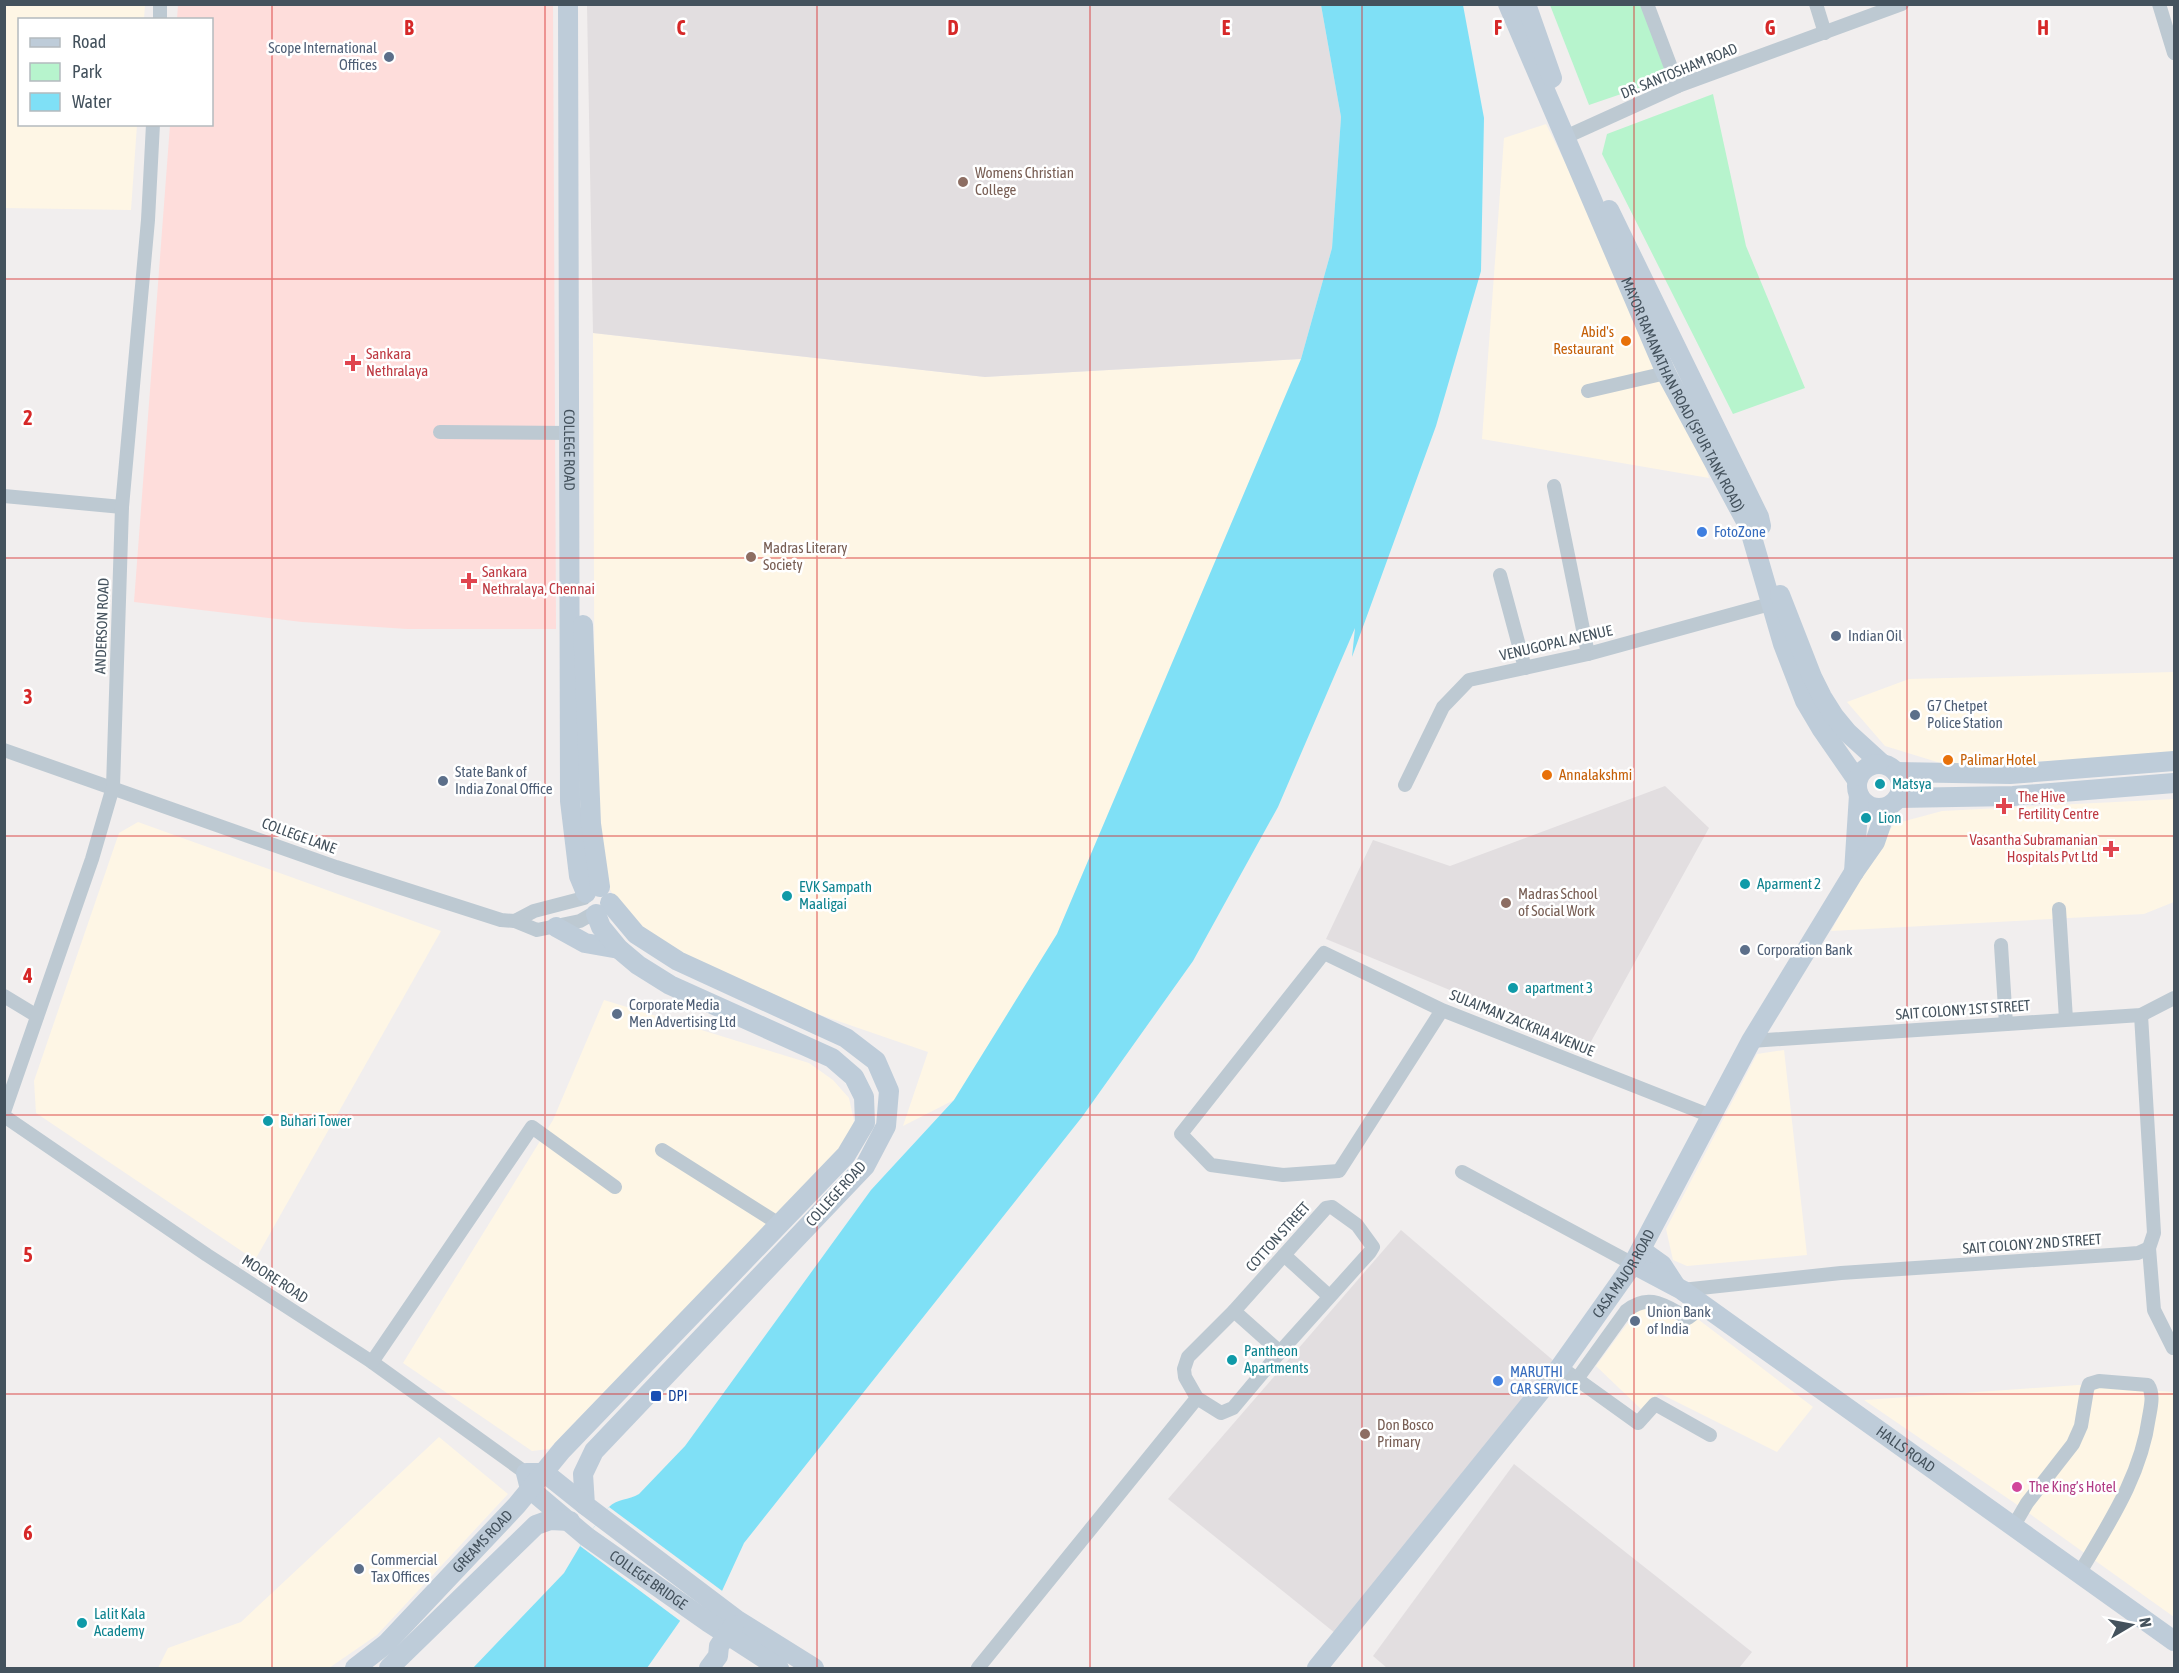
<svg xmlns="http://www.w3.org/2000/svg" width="2179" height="1673" font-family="'Asap Condensed',sans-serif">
<rect width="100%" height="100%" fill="#f1eeee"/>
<g fill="#fef6e5">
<polygon points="5,4 145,5 144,19 20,20 20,124 137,125 131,210 5,208"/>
<polygon points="1546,124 1690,415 1709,478 1482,439 1504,138"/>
<polygon points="593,333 985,377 1301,359 1057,934 954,1100 903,1126 928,1052 681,967 633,929 608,886 595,834"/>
<polygon points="2174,672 2174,756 1947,765 1885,746 1847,702 1909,679"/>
<polygon points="2174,799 2174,902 2144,914 1831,931 1868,864 1894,824 1942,811"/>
<polygon points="138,822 441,931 255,1260 36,1113 34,1081 119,833"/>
<polygon points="604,1000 809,1063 833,1080 849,1098 854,1121 847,1142 549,1449 532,1451 403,1363 553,1120"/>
<polygon points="1784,1050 1807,1255 1687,1266 1673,1260 1666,1229 1757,1054"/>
<polygon points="1641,1305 1682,1307 1813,1407 1777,1452 1659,1393 1642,1410 1596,1366"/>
<polygon points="2078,1385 2174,1392 2174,1617 2016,1504 1864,1400"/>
<polygon points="439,1437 508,1494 377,1635 329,1668 158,1668 168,1648 241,1622"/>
</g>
<g fill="#e2dee0">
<polygon points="587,5 1321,5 1341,117 1332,248 1301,359 985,377 593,333"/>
<polygon points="1665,786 1709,828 1588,1047 1326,939 1373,840 1450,866"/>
<polygon points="1401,1230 1562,1368 1335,1633 1168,1499"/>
<polygon points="1514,1464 1752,1652 1739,1668 1387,1668 1373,1656"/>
</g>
<polygon fill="#fedddb" points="178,5 553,5 556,629 407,629 302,622 134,602 170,125 212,124 212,20 177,19"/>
<g fill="#b7f4cd">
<polygon points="1550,5 1644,5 1668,78 1589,105"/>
<polygon points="1713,94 1746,246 1805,388 1733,414 1602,154 1607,134"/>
</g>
<path fill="#7fe0f6" d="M1321 5H1463L1484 118 1481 271 1436 426 1352 657 1355 628 1278 807 1193 961 1082 1117 744 1543 722 1591 680 1621 647 1668H473L564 1573 580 1546 609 1507C616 1499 629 1500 639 1494L685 1446 871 1190 954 1100 1057 934 1301 359 1332 248 1341 117Z"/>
<polygon fill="#f1eeee" points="609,1507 725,1593 683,1623 580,1546"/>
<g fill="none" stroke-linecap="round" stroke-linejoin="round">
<g stroke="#bdc9d2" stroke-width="14">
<polyline points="1647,4 1678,86"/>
<polyline points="1816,4 1825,33"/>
<polyline points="2159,4 2174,53"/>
<polyline points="160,20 160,4"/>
<polyline points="1572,134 1678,86 1902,4"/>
<polyline points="1588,391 1666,373"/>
<polyline points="440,432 570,433"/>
<polyline points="1554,486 1588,654"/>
<polyline points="4,496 122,507"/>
<polyline points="1500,575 1525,668"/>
<polyline points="4,750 336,867 501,920 515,921 534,911 584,898"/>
<polyline points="1405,785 1443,707 1469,680 1588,654 1770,604"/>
<polyline points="2059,909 2066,1019"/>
<polyline points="515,921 537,930 580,921 594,913"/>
<polyline points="2001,945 2006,1024"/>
<polyline points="4,996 37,1016"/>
<polyline points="1442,1010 1339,1171 1283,1175 1211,1165 1181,1134 1324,953 1442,1010 1711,1116"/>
<polyline points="2141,1015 2153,1216 2154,1233 2149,1248 2154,1310 2173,1348"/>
<polyline points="1751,1041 2141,1015 2174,998"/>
<polyline points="4,1112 92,859 113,787 122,507 148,220 153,124"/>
<polyline points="4,1116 207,1255 372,1362 526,1473"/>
<polyline points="662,1150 779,1224"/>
<polyline points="1462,1172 1633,1264"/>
<polyline points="1284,1255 1329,1296"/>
<polyline points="1682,1290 1841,1273 2125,1254 2138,1253 2149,1248"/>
<polyline points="1234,1311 1280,1352"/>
<polyline points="372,1362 532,1127 615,1187"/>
<polyline points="1560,1367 1638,1423 1655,1404 1710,1435"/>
<path d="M1577 1379 1626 1311C1649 1292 1665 1306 1688 1318L1704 1306"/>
<path d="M2013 1527 2027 1503 2073 1444 2081 1426 2087 1390 2089 1384 2099 1381 2148 1385C2154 1394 2151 1406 2149 1417 2141 1476 2109 1523 2079 1574"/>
<polyline points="978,1668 1197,1398 1221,1413 1233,1408 1280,1352 1370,1252 1373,1247 1357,1225 1332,1207 1326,1208 1234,1311 1188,1357 1184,1369 1185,1377 1197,1398"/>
</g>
<g stroke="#beccd9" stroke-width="20">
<path id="s1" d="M568 4 570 801 579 876 586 893"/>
<path id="s2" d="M1508 4 1666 373 1749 527 1783 644 1805 701 1821 728 1857 780"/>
<polyline points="1526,4 1552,78"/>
<polyline points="1609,210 1759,517 1761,526"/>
<polyline points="1780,595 1812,677 1822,697 1834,716 1848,733 1881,763"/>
<polyline points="583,625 591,824 600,887"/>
<circle cx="1879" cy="786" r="22"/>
<polyline points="1896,772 2010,774 2174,761"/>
<polyline points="1898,798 2013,796 2174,783"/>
<polyline points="1854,872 1859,795"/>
<polyline points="610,903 636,934 678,961 846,1038 876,1061 889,1091 886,1126 865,1166 594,1451 583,1474 585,1505 737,1620 814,1668"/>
<polyline points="556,927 585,943 619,949"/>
<polyline points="1641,1250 1662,1265 1675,1285"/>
<path id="s3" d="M1633 1264 1682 1290 2174 1641"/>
<path id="s4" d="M585 1505 545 1473H526L530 1489 587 1537 708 1622 779 1668"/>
<path id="s5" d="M355 1668 386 1644 517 1505 562 1450 846 1155 865 1123 864 1097 854 1077 832 1058 670 985 638 965 619 949 601 927 596 914"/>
<polyline points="389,1668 536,1525 550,1520 570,1521"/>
<polyline points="709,1668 718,1656 719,1646 734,1625"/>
<path id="s6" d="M1317 1668 1560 1367 1633 1264 1751 1041 1854 872 1875 842 1887 807"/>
</g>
</g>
<path fill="none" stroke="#d62828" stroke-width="1.5" stroke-opacity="0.55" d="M272 4V1668M545 4V1668M817 4V1668M1090 4V1668M1362 4V1668M1634 4V1668M1907 4V1668M4 279H2174M4 558H2174M4 836H2174M4 1115H2174M4 1394H2174"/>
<g fill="#5c6f8a" stroke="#fff" stroke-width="2">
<circle cx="389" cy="57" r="6"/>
<circle cx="1836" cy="636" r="6"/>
<circle cx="1915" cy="715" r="6"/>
<circle cx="443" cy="781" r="6"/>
<circle cx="1745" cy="950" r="6"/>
<circle cx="617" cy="1014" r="6"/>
<circle cx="1635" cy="1321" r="6"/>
<circle cx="359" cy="1569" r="6"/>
</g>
<g fill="#8d6e63" stroke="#fff" stroke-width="2">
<circle cx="963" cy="182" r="6"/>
<circle cx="751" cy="557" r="6"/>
<circle cx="1506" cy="903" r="6"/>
<circle cx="1365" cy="1434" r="6"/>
</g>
<g fill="#e8710a" stroke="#fff" stroke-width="2">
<circle cx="1626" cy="341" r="6"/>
<circle cx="1948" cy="760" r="6"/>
<circle cx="1547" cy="775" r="6"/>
</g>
<g fill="#e0444e" stroke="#fff" stroke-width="2">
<path d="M350 354h6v6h6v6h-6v6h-6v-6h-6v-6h6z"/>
<path d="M466 572h6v6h6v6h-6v6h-6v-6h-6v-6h6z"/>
<path d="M2001 797h6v6h6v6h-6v6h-6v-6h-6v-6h6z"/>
<path d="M2108 840h6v6h6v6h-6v6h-6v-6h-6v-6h6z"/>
</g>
<g fill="#3f7fe0" stroke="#fff" stroke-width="2">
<circle cx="1702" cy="532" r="6"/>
<circle cx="1498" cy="1381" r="6"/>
</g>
<g fill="#0f9aa8" stroke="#fff" stroke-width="2">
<circle cx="1880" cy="784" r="6"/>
<circle cx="1866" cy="818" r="6"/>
<circle cx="1745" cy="884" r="6"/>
<circle cx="787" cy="896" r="6"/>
<circle cx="1513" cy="988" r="6"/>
<circle cx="268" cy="1121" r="6"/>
<circle cx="1232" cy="1360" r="6"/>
<circle cx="82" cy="1623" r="6"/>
</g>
<rect fill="#1a4fb4" stroke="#fff" stroke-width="2" x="650" y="1390" width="12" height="12" rx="3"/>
<circle fill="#d1479c" stroke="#fff" stroke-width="2" cx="2017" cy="1487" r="6"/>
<g text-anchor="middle" stroke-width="5" stroke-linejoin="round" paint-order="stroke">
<g font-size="15" fill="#4e5e75" stroke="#fff" text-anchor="start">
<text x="377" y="53" text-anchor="end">Scope International<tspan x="377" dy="17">Offices</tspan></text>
<text x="1848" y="641">Indian Oil</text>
<text x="1927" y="711">G7 Chetpet<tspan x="1927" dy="17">Police Station</tspan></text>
<text x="455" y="777">State Bank of<tspan x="455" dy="17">India Zonal Office</tspan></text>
<text x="1757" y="955">Corporation Bank</text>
<text x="629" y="1010">Corporate Media<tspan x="629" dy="17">Men Advertising Ltd</tspan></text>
<text x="1647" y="1317">Union Bank<tspan x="1647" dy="17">of India</tspan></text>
<text x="371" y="1565">Commercial<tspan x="371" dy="17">Tax Offices</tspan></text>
</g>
<g font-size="15" fill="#44525d" stroke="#fff">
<text transform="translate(1679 71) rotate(-22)" y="5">DR. SANTOSHAM ROAD</text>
<text dy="5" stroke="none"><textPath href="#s2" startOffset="428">MAYOR RAMANATHAN ROAD (SPUR TANK ROAD)</textPath></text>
<text dy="5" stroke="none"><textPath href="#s1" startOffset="446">COLLEGE ROAD</textPath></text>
<text transform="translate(102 626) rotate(-88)" y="5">ANDERSON ROAD</text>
<text transform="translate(1556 643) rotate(-13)" y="5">VENUGOPAL AVENUE</text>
<text transform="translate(299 836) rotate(20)" y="5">COLLEGE LANE</text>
<text transform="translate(1963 1010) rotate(-4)" y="5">SAIT COLONY 1ST STREET</text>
<text transform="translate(1522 1023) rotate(22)" y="5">SULAIMAN ZACKRIA AVENUE</text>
<text transform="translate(836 1194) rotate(-48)" y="5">COLLEGE ROAD</text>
<text transform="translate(1278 1237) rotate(-48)" y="5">COTTON STREET</text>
<text transform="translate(2032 1244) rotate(-4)" y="5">SAIT COLONY 2ND STREET</text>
<text dy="5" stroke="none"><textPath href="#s6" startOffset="500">CASA MAJOR ROAD</textPath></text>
<text transform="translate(275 1279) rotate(33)" y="5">MOORE ROAD</text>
<text dy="5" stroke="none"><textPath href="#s3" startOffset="330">HALLS ROAD</textPath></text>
<text dy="5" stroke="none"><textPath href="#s5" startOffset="180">GREAMS ROAD</textPath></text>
<text dy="5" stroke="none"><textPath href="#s4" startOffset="236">COLLEGE BRIDGE</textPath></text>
</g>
<g font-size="15" fill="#785e54" stroke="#fff" text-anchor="start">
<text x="975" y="178">Womens Christian<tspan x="975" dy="17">College</tspan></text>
<text x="763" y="553">Madras Literary<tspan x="763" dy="17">Society</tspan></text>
<text x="1518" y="899">Madras School<tspan x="1518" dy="17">of Social Work</tspan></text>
<text x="1377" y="1430">Don Bosco<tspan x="1377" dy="17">Primary</tspan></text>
</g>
<g font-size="15" fill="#c56008" stroke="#fff" text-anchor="start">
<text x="1614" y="337" text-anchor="end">Abid's<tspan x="1614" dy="17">Restaurant</tspan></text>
<text x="1960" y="765">Palimar Hotel</text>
<text x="1559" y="780">Annalakshmi</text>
</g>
<g font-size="15" fill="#be3a42" stroke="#fff" text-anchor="start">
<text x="366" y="359">Sankara<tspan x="366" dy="17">Nethralaya</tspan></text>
<text x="482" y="577">Sankara<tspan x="482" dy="17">Nethralaya, Chennai</tspan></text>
<text x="2018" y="802">The Hive<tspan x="2018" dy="17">Fertility Centre</tspan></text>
<text x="2098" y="845" text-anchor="end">Vasantha Subramanian<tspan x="2098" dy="17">Hospitals Pvt Ltd</tspan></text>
</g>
<g font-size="15" fill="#366cbe" stroke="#fff" text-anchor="start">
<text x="1714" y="537">FotoZone</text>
<text x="1510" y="1377">MARUTHI<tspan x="1510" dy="17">CAR SERVICE</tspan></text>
</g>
<g font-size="15" fill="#0d838f" stroke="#fff" text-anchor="start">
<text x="1892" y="789">Matsya</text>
<text x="1878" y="823">Lion</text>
<text x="1757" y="889">Aparment 2</text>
<text x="799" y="892">EVK Sampath<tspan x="799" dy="17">Maaligai</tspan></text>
<text x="1525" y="993">apartment 3</text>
<text x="280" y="1126">Buhari Tower</text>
<text x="1244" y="1356">Pantheon<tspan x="1244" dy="17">Apartments</tspan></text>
<text x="94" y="1619">Lalit Kala<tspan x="94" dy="17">Academy</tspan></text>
</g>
<g font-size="15" fill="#164399" stroke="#fff" text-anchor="start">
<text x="668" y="1401">DPI</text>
</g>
<g font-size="15" fill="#b23c85" stroke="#fff" text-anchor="start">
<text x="2029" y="1492">The King’s Hotel</text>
</g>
</g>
<g font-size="20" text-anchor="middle" font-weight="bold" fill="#d62828" stroke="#fff" stroke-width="5" stroke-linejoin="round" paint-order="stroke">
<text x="409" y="35">B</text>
<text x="681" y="35">C</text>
<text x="953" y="35">D</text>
<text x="1226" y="35">E</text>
<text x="1498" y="35">F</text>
<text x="1770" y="35">G</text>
<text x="2043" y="35">H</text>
<text x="28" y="425">2</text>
<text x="28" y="704">3</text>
<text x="28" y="983">4</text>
<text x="28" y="1262">5</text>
<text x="28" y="1540">6</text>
</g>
<rect width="2179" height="1673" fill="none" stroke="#44525d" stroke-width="12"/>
<rect x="18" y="18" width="195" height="108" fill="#ffffff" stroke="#b4babe" stroke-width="1.5"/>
<rect x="30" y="38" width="30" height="9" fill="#beccd9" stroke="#b4babe" stroke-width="1.5"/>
<text x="72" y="48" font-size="18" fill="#44525d">Road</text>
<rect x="30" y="63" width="30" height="18" fill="#b7f4cd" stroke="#b4babe" stroke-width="1.5"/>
<text x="72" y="78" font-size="18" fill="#44525d">Park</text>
<rect x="30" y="93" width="30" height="18" fill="#7fe0f6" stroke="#b4babe" stroke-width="1.5"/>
<text x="72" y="108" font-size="18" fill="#44525d">Water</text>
<g transform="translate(2131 1625) rotate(80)" stroke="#ffffff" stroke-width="4.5" paint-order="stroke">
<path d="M0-4.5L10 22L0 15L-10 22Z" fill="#44525d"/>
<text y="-9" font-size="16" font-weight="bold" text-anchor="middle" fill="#44525d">N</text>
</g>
</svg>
